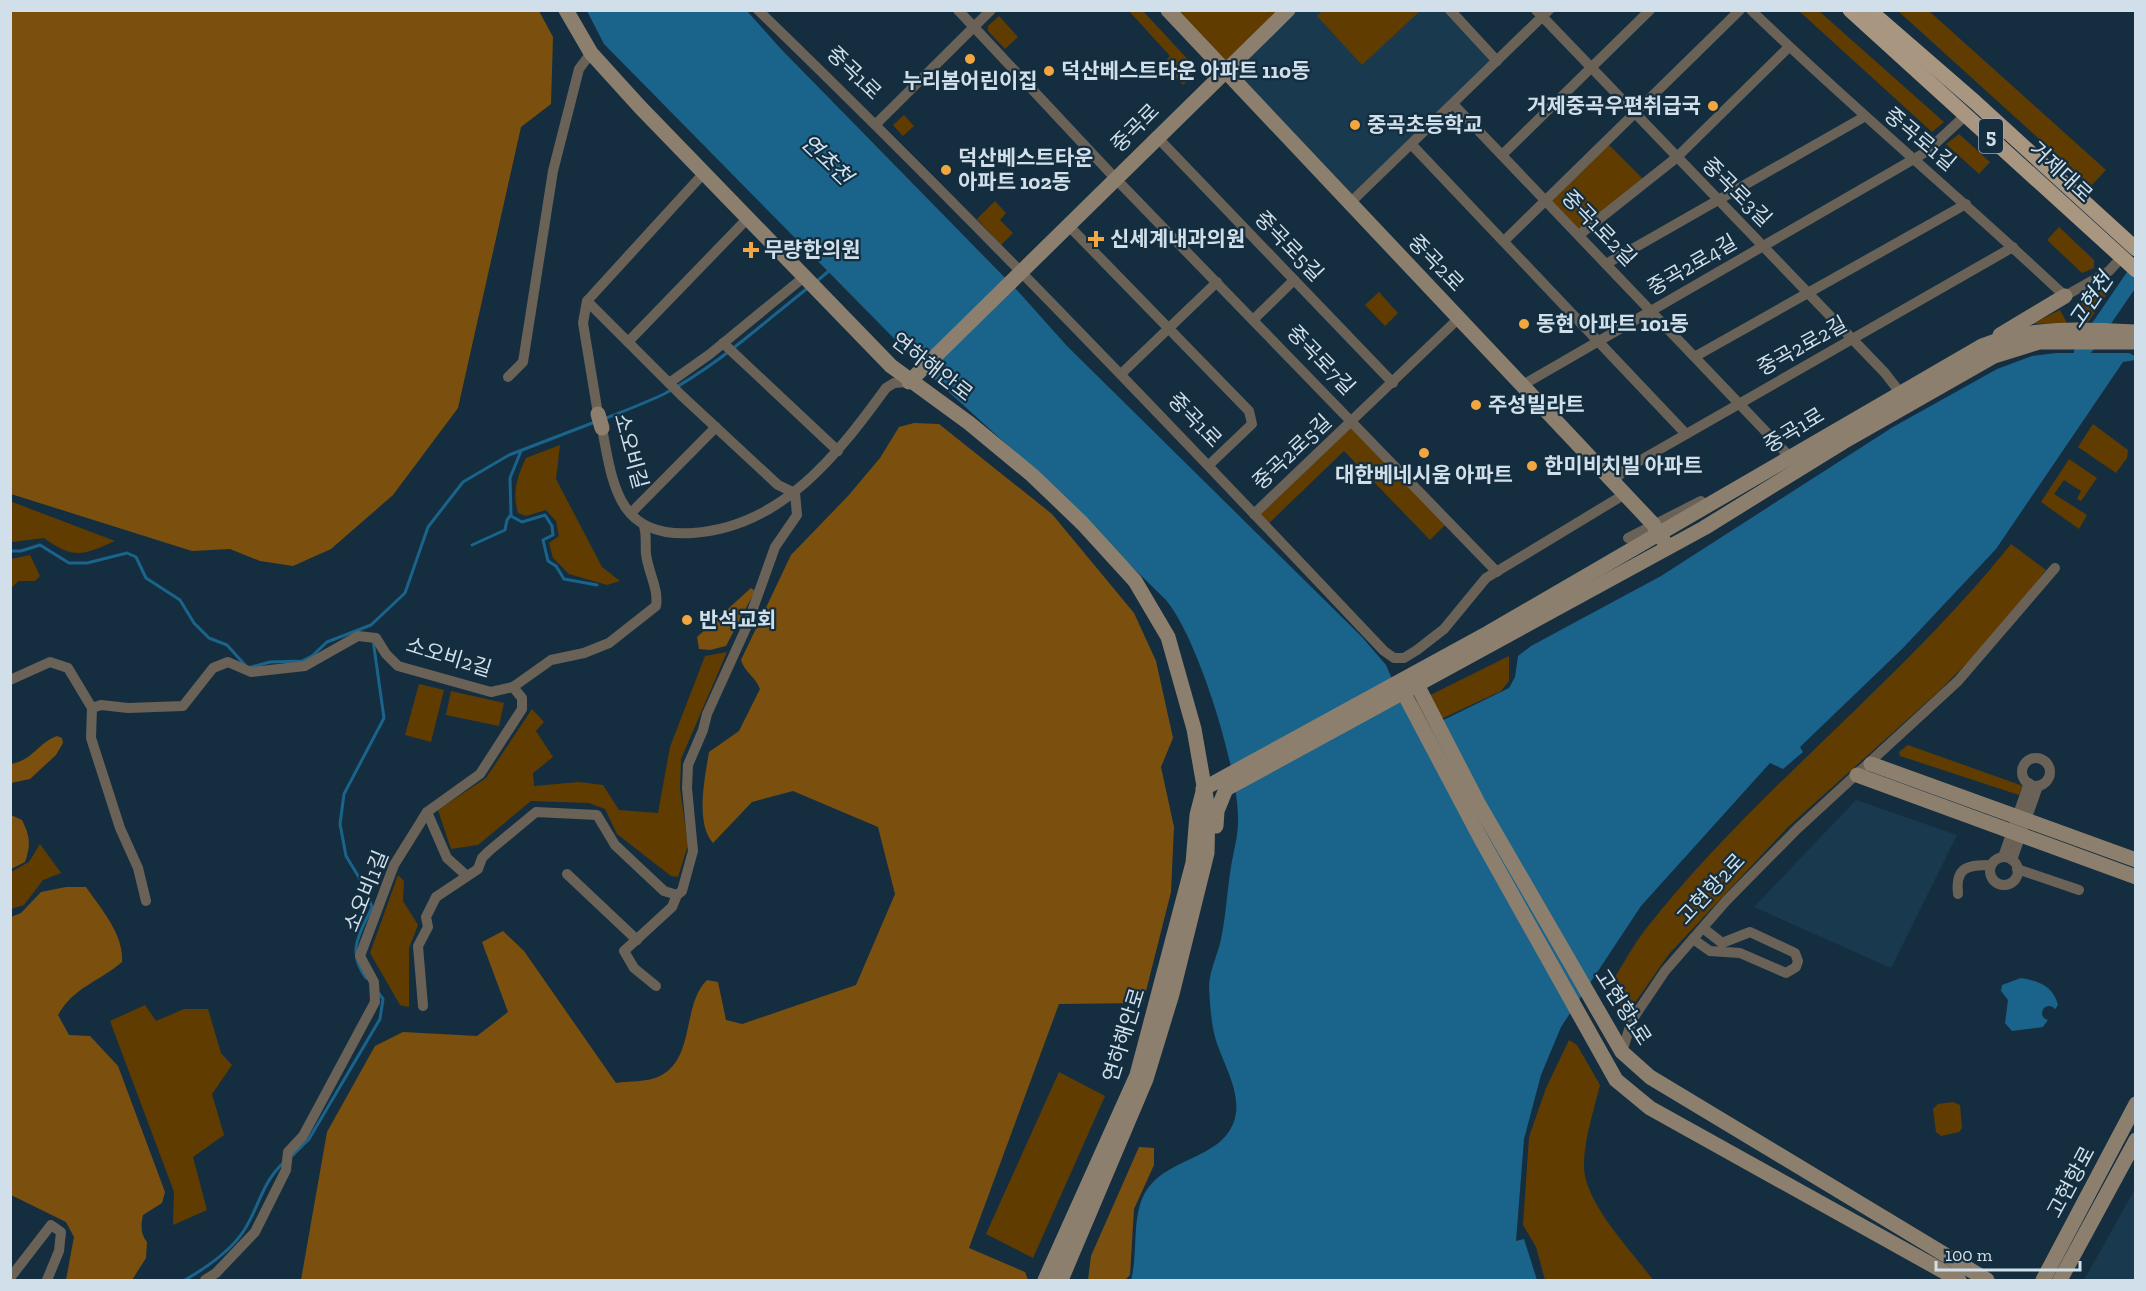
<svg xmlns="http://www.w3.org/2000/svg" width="2146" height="1291" font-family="'Zilla Slab','Noto Sans KR',serif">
<rect width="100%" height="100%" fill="#142e3f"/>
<g fill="#18394e">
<polygon points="1288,10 1450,11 1497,61 1350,203 1226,69"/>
<polygon points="1856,800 1957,835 1891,968 1754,907"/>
<polygon points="2135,1189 2135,1280 2084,1280"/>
</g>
<g fill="#613c00">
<polygon points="1323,10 1420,10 1420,11 1362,65 1317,16"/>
<polygon points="1129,11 1143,11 1193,65 1192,77 1183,85 1163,63 1170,56"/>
<polygon points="1168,11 1288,11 1226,69"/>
<polygon points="1799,11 1819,11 1944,122 1932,132"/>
<polygon points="1898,11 1929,11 2106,170 2091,186"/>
<polygon points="999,16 1018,37 1005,49 988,31 988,26"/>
<polygon points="904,115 914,126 903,136 893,125"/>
<polygon points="1959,134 1990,162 1979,174 1946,144"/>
<polygon points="1606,142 1646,182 1579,235 1545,200"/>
<polygon points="995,201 1006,213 1000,220 1013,233 1001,245 977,219"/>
<polygon points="2059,227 2094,260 2094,268 2082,273 2047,240"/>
<polygon points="2109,286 2109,291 2088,322 2085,321 2076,305"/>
<polygon points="1379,292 1398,313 1385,326 1365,305"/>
<polygon points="2060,310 2067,323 2031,324"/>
<polygon points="1353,421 1449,521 1430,540 1344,451 1266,526 1254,514"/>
<polygon points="2093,424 2128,450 2127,458 2116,473 2078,447"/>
<path d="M560 445 556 479 602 567 620 581 607 585 569 574 553 558 549 543 559 536 556 521 546 510 526 516 518 513C512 492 517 477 526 458Z"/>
<polygon points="2069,459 2097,478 2081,501 2077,499 2081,491 2064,480 2054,494 2087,515 2079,529 2041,502"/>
<path d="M10 501 15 503 115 541C83 555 74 560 44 538L12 542Z"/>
<path d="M2011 544 2046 570 1989 641 1939 691 1788 827 1669 954 1625 1017 1611 984C1622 966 1632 947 1645 930 1755 790 1900 683 2011 544Z"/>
<polygon points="30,555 40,576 35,581 19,581 12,587 11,605 11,559"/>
<polygon points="727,652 681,759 680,789 688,845 678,877 671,876 617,834 605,809 589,803 531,801 478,845 451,849 438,810 486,778 532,709 544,722 536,731 553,757 533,773 534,786 579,782 603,785 619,810 658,813 670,747 705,656"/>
<polygon points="1509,656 1509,681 1501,691 1424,727 1406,707"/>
<polygon points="419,684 444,690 431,742 405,735"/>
<polygon points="451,691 504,703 499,726 446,715"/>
<polygon points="1908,745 2023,786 2019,795 1900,756 1899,752"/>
<polygon points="40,844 61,873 43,880 24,905 11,909 11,872 29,862"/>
<polygon points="398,875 404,881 403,901 418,925 409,948 409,1007 400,1005 370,953"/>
<polygon points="145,1005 156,1021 184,1009 208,1009 221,1053 232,1065 212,1094 224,1135 193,1157 207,1210 173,1225 174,1192 110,1021"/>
<path d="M1569 1040 1577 1045 1600 1085C1594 1110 1585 1136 1584 1162 1581 1200 1631 1250 1653 1280H1545L1536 1247 1523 1225 1529 1137 1546 1088Z"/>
<polygon points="1059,1072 1105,1096 1033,1258 986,1234"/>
<polygon points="1953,1102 1960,1105 1962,1128 1959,1132 1941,1136 1936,1132 1933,1109 1938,1104"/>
</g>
<g fill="#7b500f">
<polygon points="10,11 539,11 553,37 551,104 521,127 458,408 393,495 331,549 293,566 260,561 230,549 192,551 11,494"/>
<path d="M914 423 939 424 1052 514 1134 613 1156 661 1173 738 1161 767 1174 827 1171 892 1143 1003 1059 1004 969 1248 1025 1272 1028 1280H301L327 1132 375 1046 403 1032 477 1036 508 1012 482 942 503 931 524 951 616 1083C629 1081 647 1082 658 1077 696 1060 681 1006 707 980L718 982 726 1020 742 1024 856 985 895 894 878 827 793 791 752 802 713 843C695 823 705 777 709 752L739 731 760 689C755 676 745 673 741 660L791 555 848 496 880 458 899 427Z"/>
<polygon points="751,588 755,591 726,646 710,650 699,649 697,637"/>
<path d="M57 736 62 738 63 743 56 755 30 779 11 783V764C33 760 38 743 57 736Z"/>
<path d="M11 815 22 820C30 836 31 845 25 862L11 869Z"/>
<path d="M66 887H86C101 909 124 934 122 962 97 983 74 987 58 1015L69 1035 90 1036 118 1066 165 1192 162 1203 143 1215C141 1225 140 1234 147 1242L146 1258 132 1280H66L74 1237 66 1222 11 1195V917L21 913 41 892Z"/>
<polygon points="1139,1147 1154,1148 1154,1165 1134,1209 1130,1275 1125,1280 1088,1280 1091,1256"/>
</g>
<g fill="#1a638b">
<path d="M587 11H747L781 49 1016 289 1067 346 1362 637 1386 665 1410 720 1425 729 1509 688 1515 677 1518 656 1531 646 1661 576 1893 427 1997 369 2032 356 2056 353H2129L2135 356V360L2123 362 1996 549 1903 648 1800 747 1803 752 1783 769 1770 763 1641 906 1561 1027 1541 1075 1524 1139 1516 1241 1524 1239 1537 1280H1131C1139 1252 1130 1213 1148 1188 1170 1158 1219 1158 1233 1124 1245 1096 1222 1063 1215 1037 1211 1022 1210 1003 1209 987 1209 972 1218 954 1221 939 1226 916 1227 891 1231 867 1233 853 1238 837 1238 822 1240 773 1198 638 1166 600L1015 452 930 375 604 44Z"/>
<path d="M2021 978C2039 981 2053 986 2058 1005L2043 1027 2012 1031 2005 1023 2008 1000 2001 991 2002 985Z"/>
</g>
<circle fill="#142e3f" cx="2049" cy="1013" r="7"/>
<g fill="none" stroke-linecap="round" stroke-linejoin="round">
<g stroke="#1a638b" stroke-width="3">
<polyline points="817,281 830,270"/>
<path d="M604 419C624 411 645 403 664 394 717 366 762 324 809 287"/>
<polyline points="521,451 510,478 511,516 522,522 545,515 552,526 553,535 543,540 548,561 556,566 564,579 597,585"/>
<polyline points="472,545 505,530 507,520 510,516"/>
<polyline points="10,551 21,551 40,545 69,563 87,563 127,553 136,557 146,578 180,600 194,623 209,638 227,645 245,665"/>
<polyline points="251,667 270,662 302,661 312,656 327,642 371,625 405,593 428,527 463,482 509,455 595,422"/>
<path d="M366 978C346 950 360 934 372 907L363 884 346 856 340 824 344 794 384 718 373 640"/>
<polyline points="293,1155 309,1139 380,1019 383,999 378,992"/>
<path d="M185 1280C204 1269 230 1251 243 1232 259 1208 261 1184 283 1163"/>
</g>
<polyline stroke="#1a638b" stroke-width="16" points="2082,352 2136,273"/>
<g stroke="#6a6157" stroke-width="10">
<path d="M758 10C973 218 1179 434 1384 651L1394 658H1404L1417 650 1444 629 1486 578 1625 494"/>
<polyline points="958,10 1115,178 1497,572"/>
<polyline points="1450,10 1497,61"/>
<polyline points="1536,10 1885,373 1905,399"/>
<path d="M1751 10C1853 109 1962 199 2065 296L2109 271 2122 257"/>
<polyline points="1453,104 1790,457"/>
<polyline points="876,124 991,10"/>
<polyline points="1156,136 1393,383"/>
<polyline points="1412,145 1686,434"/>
<polyline points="1502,155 1650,10"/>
<polyline points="1350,203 1549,10"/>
<polyline points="1068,225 1249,411 1252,424 1209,465"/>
<polyline points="1579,235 1676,158 1789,47"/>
<polyline points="1504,241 1740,10"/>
<polyline points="1606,264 1864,117"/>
<polyline points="1254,319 1294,280"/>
<polyline points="628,342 747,219"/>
<polyline points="723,343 838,451"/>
<polyline points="1696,356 1966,204"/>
<polyline points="1121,374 1217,282"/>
<polyline points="508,377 523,362 553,171 579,69 591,53"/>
<polyline points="669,383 710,354 804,277"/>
<polyline points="1521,386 1926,152 1967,114"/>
<polyline points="598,414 583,323 587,301 703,174"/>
<path d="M602 428C613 488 619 538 693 533 782 527 838 454 886 388L894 383 909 382"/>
<polyline points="1613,481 1627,468 2013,247"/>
<polyline points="631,513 716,427"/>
<polyline points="1254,514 1459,318"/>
<polyline points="1628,538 1701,501"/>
<polyline points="10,680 50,662 68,668 92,708 101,705 128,708 183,706 213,668 228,662 251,672 305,666 358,636 376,638 386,654 398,666 491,692 513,687"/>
<polyline points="92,708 91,738 120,828 138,868 146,901"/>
<circle cx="2036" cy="772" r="14"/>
<polyline points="427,812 447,858 467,876"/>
<polyline points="2003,857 2029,783"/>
<circle cx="2004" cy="871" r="14"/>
<polyline points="2012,860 2038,786"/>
<polyline points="2017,869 2079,890"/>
<polyline points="567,874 637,940"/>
<path d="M1958 894C1955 867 1967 865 1991 865"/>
<polyline points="1693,939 1710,951 1740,953 1786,973 1796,967 1798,961 1795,953 1750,932 1722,943 1703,928"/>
<polyline points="656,986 634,968 624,951 672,907 677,895"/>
<polyline points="423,1006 418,946 428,927 426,917 436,897 478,869 482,858 489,851 536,812 597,815 615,845 664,891 677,895 682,891 693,851 687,788 688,765 703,730 707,714 746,628 775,547 797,515 795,493 778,485 681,395 587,301"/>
<polyline points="1622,1052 1632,1020 1665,971 1726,901 1797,829 1958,681 2055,568"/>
<polyline points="10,1278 51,1225 61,1232 59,1251 47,1280"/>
<path d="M205 1280 216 1273 255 1232 286 1170 288 1152 303 1136 375 1002 374 982 360 956 394 865 427 812 480 774 522 709V698L513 687 551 660 584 653 609 643 656 606C659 589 648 572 646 554 645 544 647 536 644 526"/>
</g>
<g stroke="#8d7f6e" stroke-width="15">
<polyline points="566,10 591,53 640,107 891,366 969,423 1032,475 1082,523 1135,581 1168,637 1194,729 1208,809 1207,853 1172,994 1146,1079 1061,1280"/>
<polyline points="1168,10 1653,524 1665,543"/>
<polyline points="2000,335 2065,296"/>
<polyline points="909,382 1288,10"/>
<polyline points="598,414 602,428"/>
<polyline points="1413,677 1478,803 1622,1052 1650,1077 1987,1280"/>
<polyline points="1399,684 1481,839 1616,1080 1650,1108 1959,1280"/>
<polyline points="1871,764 2136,860"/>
<polyline points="1857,775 2136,877"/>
<path d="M1203 789 1488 633 1982 346C2031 326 2083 329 2136 332"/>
<polyline points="1216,826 1217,811 1226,789 1704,528 1843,442 1994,356 2039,342 2136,342"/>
<polyline points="1045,1280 1137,1075 1193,863 1197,815 1203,792"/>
<polyline points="2043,1280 2136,1104"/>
<polyline points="2060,1280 2136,1140"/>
</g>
<g stroke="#a89681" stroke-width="15">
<polyline points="1850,10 2136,270"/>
<polyline points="1869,10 1975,102 2136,249"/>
</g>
</g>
<g fill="#f1a63f" stroke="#142e3f" stroke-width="2">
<circle cx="970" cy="59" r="6"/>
<circle cx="1049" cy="71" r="6"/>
<circle cx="1713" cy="106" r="6"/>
<circle cx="1355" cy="125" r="6"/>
<circle cx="946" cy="170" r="6"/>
<path d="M1093 230h6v6h6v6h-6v6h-6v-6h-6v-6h6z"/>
<path d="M748 241h6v6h6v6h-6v6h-6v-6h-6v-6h6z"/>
<circle cx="1524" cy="324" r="6"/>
<circle cx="1476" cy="405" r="6"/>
<circle cx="1424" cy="453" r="6"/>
<circle cx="1532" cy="466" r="6"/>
<circle cx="687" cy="620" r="6"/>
</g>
<g text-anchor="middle" stroke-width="4.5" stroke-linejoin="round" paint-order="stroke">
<rect fill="#142e3f" stroke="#98aab6" stroke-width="1.5" x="1979" y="119" width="24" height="34" rx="4.5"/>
<g font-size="20" font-weight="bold" fill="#d0dfe9">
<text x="1991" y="143">5</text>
</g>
<g font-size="21" font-weight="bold" fill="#d0dfe9" stroke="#142e3f" text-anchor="start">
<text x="1061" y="78">덕산베스트타운 아파트 110동</text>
<text x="970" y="88" text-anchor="middle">누리봄어린이집</text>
<text x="1701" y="113" text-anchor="end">거제중곡우편취급국</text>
<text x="1367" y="132">중곡초등학교</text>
<text x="958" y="165">덕산베스트타운<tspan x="958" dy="24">아파트 102동</tspan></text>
<text x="1110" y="246">신세계내과의원</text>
<text x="764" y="257">무량한의원</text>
<text x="1536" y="331">동현 아파트 101동</text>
<text x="1488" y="412">주성빌라트</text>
<text x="1544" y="473">한미비치빌 아파트</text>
<text x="1424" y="482" text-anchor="middle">대한베네시움 아파트</text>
<text x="699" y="627">반석교회</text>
</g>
<g font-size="21" fill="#d0dfe9" stroke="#142e3f">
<text transform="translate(854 73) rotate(44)" y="7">중곡1로</text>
<text transform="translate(1135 128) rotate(-45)" y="7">중곡로</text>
<text transform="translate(1920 139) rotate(40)" y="7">중곡로1길</text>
<text transform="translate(2061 172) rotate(43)" y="7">거제대로</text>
<text transform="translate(1737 192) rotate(45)" y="7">중곡로3길</text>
<text transform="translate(1599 228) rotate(46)" y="7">중곡1로2길</text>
<text transform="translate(1289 246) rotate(46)" y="7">중곡로5길</text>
<text transform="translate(1436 263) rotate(46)" y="7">중곡2로</text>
<text transform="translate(1692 265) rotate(-30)" y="7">중곡2로4길</text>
<text transform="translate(1802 346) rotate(-29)" y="7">중곡2로2길</text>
<text transform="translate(1321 360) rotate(46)" y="7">중곡로7길</text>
<text transform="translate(932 367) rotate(38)" y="7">연하해안로</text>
<text transform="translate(1195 420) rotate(46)" y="7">중곡1로</text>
<text transform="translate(1794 430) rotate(-31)" y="7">중곡1로</text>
<text transform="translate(631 451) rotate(75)" y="7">소오비길</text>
<text transform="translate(1292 452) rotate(-43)" y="7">중곡2로5길</text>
<text transform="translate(449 657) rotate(17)" y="7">소오비2길</text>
<text transform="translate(1711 889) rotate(-47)" y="7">고현항2로</text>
<text transform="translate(366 891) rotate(-68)" y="7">소오비1길</text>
<text transform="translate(1623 1007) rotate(57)" y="7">고현항1로</text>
<text transform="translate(1124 1035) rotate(-73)" y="7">연하해안로</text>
<text transform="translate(2071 1182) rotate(-62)" y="7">고현항로</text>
</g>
<g font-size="22" font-style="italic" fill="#cfe4f2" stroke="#142e3f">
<text transform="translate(827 159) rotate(44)" y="8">연초천</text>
<text transform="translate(2090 300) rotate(-56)" y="8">고현천</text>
</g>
</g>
<rect width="2146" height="1291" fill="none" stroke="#d0dfe9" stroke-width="24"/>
<path d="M1936 1261v9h144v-9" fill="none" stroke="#d0dfe9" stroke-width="3"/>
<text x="1945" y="1261" font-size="18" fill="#d0dfe9" stroke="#142e3f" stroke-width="4.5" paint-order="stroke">100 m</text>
</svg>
